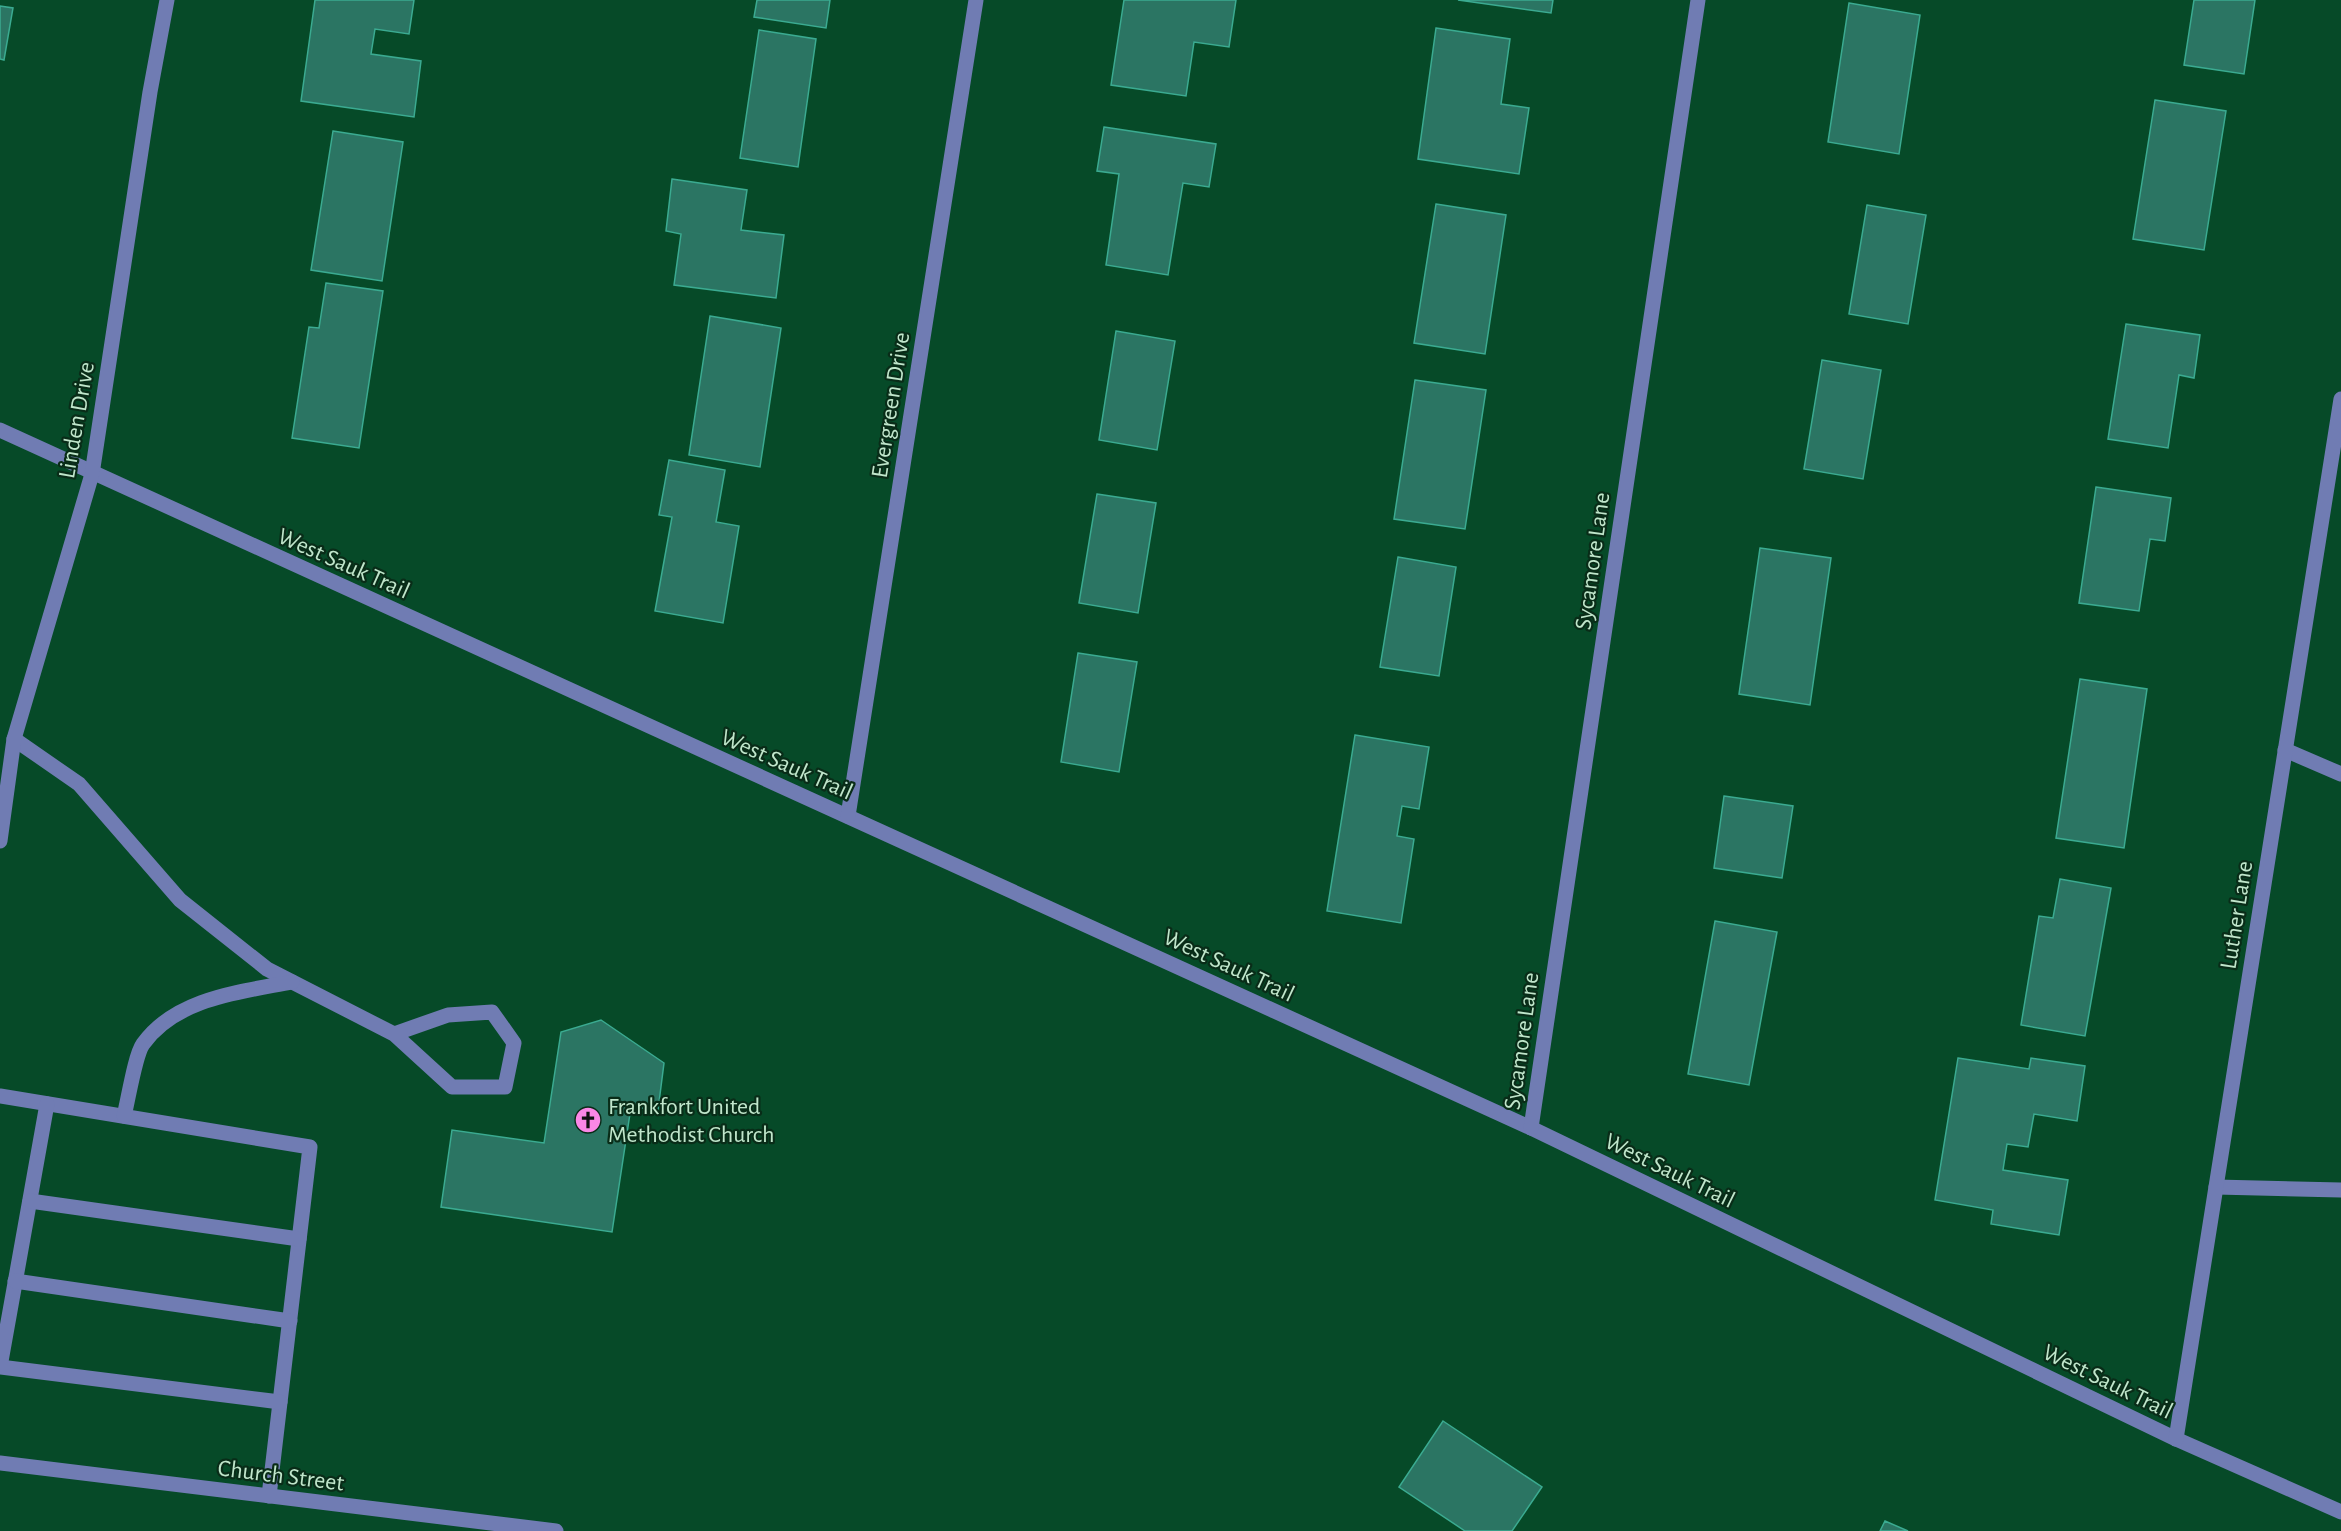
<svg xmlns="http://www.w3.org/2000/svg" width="2341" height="1531" font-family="'Alegreya Sans',sans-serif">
<rect width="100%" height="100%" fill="#064a28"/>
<g fill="#2b7563" stroke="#3bab91" stroke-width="1.5">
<polygon points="315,0 414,0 409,34 375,29 371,54 421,61 414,117 301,101"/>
<polygon points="757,0 830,0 826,28 754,17"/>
<polygon points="1124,0 1236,0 1229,47 1194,42 1186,96 1111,85"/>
<polygon points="1458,0 1553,0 1551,13"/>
<polygon points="2194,0 2255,0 2244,74 2184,65"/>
<polygon points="1849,3 1920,15 1899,154 1828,142"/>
<polygon points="0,6 13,8 4,60 0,59"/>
<polygon points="1436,28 1510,39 1501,104 1529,108 1519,174 1418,159"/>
<polygon points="759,30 816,39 798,167 740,158"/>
<polygon points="2155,100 2226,111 2204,250 2133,239"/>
<polygon points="1104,127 1216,144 1209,187 1183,183 1168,275 1106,265 1119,174 1097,171"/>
<polygon points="333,131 403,142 382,281 311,270"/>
<polygon points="672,179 747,190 741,230 784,235 776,298 674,285 681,234 666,231"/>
<polygon points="1436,204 1506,215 1485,354 1414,343"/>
<polygon points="1867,205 1926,215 1908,324 1849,314"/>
<polygon points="326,283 383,291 359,448 292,438 309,327 319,328"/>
<polygon points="710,316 781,328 760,467 689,455"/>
<polygon points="2126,324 2200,335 2194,378 2179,375 2168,448 2108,439"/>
<polygon points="1116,331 1175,341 1157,450 1099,440"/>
<polygon points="1822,360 1881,370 1863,479 1804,469"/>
<polygon points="1415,380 1486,390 1465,529 1394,519"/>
<polygon points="669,460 725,470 716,522 739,526 723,623 655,611 672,517 659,515"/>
<polygon points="2096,487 2171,498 2165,541 2150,539 2139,611 2079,603"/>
<polygon points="1097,494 1156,503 1138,613 1079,603"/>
<polygon points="1760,548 1831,558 1810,705 1739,694"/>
<polygon points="1398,557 1456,567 1439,676 1380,667"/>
<polygon points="1078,653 1137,662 1119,772 1061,762"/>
<polygon points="2080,679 2147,689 2124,848 2056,838"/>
<polygon points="1355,735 1429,747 1419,809 1402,806 1397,836 1414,839 1401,923 1327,911"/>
<polygon points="1724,796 1793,806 1782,878 1714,868"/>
<polygon points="2060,879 2111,888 2085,1036 2021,1025 2039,916 2053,918"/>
<polygon points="1715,921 1777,932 1749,1085 1688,1074"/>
<polygon points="601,1020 664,1063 658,1110 631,1107 612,1232 441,1207 452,1130 544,1143 561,1032"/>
<polygon points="1958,1058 2029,1069 2031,1058 2085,1066 2077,1121 2034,1114 2028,1147 2007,1144 2003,1170 2068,1180 2059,1235 1991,1224 1993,1210 1935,1200"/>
<polygon points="1443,1421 1542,1487 1512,1531 1465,1531 1399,1487"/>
<polygon points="1885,1521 1908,1531 1880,1531"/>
</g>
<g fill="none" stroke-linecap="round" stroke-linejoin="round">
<g stroke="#707cb3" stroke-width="15">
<polyline points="0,430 1531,1128 2176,1439 2341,1512"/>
<polyline points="14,739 79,784 180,900 267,969 394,1034 452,1087 505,1087 514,1043 492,1012 448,1015 394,1034"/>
<polyline points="2285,750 2341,774"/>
<polyline points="848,816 976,0"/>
<polyline points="0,841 14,739 92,474 150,92 167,0"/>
<polyline points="0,1096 310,1147 269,1496"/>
<polyline points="47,1104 0,1367 280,1402"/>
<path d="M124 1116C128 1101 135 1055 143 1044 176 998 240 992 292 982"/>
<polyline points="1531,1128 1698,0"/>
<polyline points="2216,1187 2341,1190"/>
<polyline points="30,1201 299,1239"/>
<polyline points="15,1281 290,1321"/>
<polyline points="2176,1439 2341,399"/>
<polyline points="0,1463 556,1531"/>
</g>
</g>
<defs>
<symbol id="church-disc" viewBox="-11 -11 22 22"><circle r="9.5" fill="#fb87e6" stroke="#092c18"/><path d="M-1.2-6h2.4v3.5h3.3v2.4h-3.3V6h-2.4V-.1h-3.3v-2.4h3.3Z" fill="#111"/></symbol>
</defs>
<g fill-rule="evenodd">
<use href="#church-disc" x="573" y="1105" width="30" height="30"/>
</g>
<g text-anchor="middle" stroke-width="4.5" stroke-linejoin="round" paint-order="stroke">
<g font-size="24" fill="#c0e6cb" stroke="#092c18">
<text transform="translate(890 405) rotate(-81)" y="8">Evergreen Drive</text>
<text transform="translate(76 420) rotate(-80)" y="8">Linden Drive</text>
<text transform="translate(1592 561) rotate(-82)" y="8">Sycamore Lane</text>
<text transform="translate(344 563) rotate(24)" y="8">West Sauk Trail</text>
<text transform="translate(787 764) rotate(24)" y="8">West Sauk Trail</text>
<text transform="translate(2236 915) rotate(-81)" y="8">Luther Lane</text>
<text transform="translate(1229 965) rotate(25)" y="8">West Sauk Trail</text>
<text transform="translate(1521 1041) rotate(-82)" y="8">Sycamore Lane</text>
<text transform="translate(1670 1170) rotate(26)" y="8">West Sauk Trail</text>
<text transform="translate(2108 1381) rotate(26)" y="8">West Sauk Trail</text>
<text transform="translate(281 1475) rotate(7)" y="8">Church Street</text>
</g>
<g font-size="24" fill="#c0e6cb" stroke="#092c18" text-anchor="start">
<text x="608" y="1114">Frankfort United<tspan x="608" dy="28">Methodist Church</tspan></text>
</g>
</g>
</svg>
